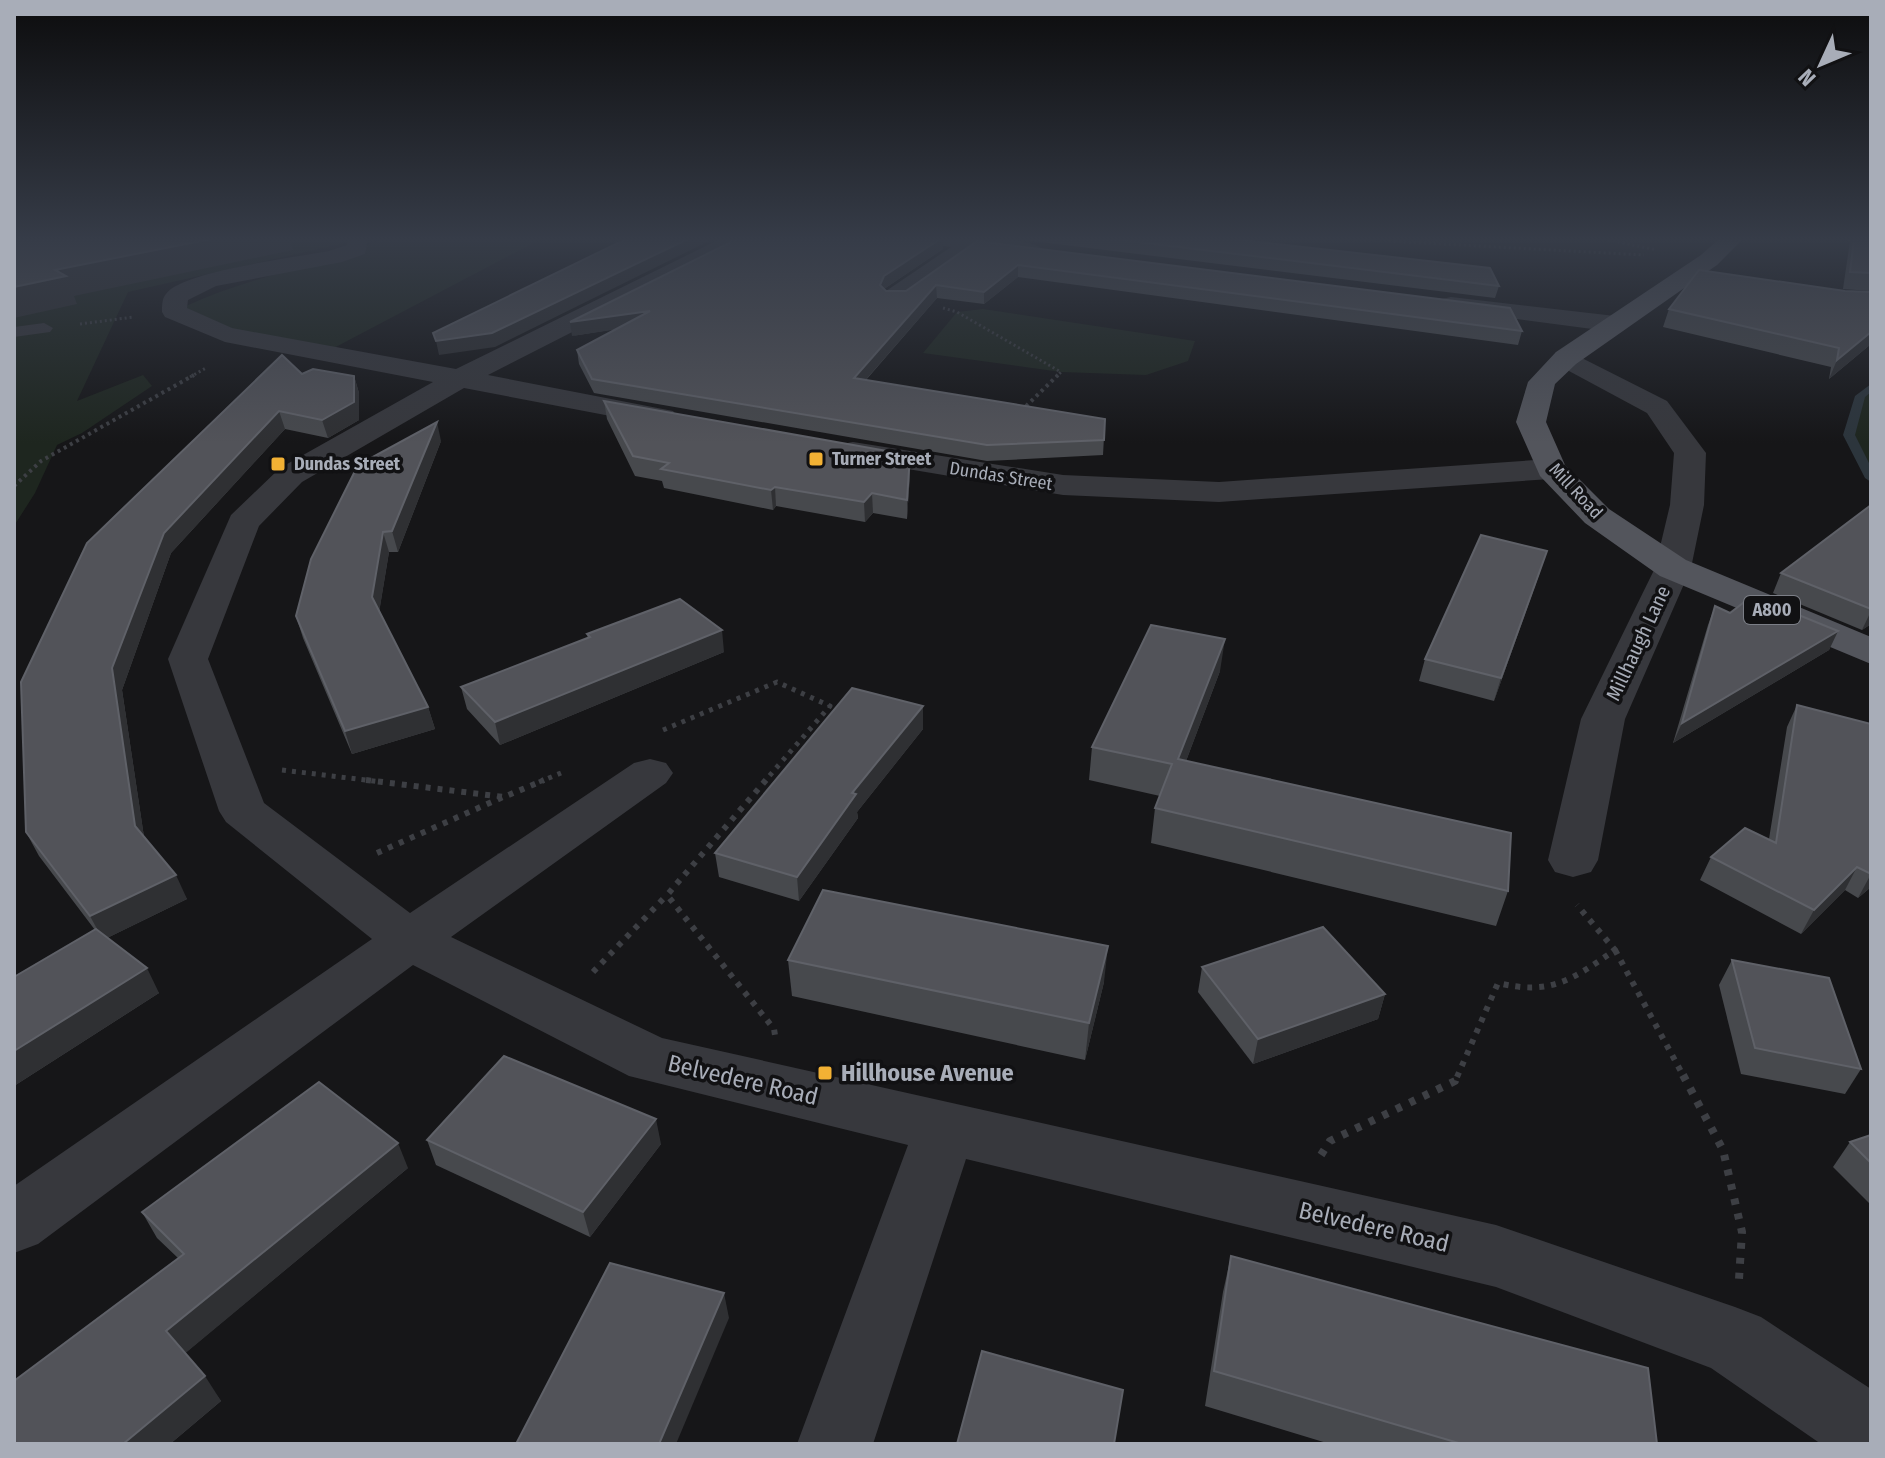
<svg xmlns="http://www.w3.org/2000/svg" width="1885" height="1458" font-family="'Fira Sans Condensed',sans-serif">
<rect width="100%" height="100%" fill="#161618"/>
<g fill="#1e261f">
<polygon points="14,239 363,239 128,292 77,401 143,375 152,386 82,433 57,445 35,493 14,526"/>
<path d="M383 239H541L330 350 257 337 190 314 186 306C249 277 318 266 383 239Z"/>
<polygon points="983,309 1195,341 1188,361 1146,375 1061,372 923,353 957,312"/>
<polygon points="1871,387 1871,478 1849,435 1860,396"/>
</g>
<g fill="none" stroke-linecap="round" stroke-linejoin="round">
<polygon fill="#2c353c" fill-rule="evenodd" points="1871,384 1871,392 1865,397 1855,435 1871,467 1871,482 1865,478 1843,435 1855,396"/>
<g stroke="#3d3f44" stroke-width="3" stroke-dasharray="2 3" stroke-linecap="butt">
<polyline points="1349,239 1644,255"/>
<polyline points="1603,239 1657,250"/>
<polyline points="943,308 957,312 1061,372 1056,377"/>
<polyline points="80,324 134,317"/>
<polyline points="190,377 206,368"/>
</g>
<g stroke="#3d3f44" stroke-width="4" stroke-dasharray="3 4" stroke-linecap="butt">
<polyline points="1021,411 1058,375"/>
<polyline points="14,486 41,461 194,375"/>
</g>
<g stroke="#3d3f44" stroke-width="5" stroke-dasharray="4 6" stroke-linecap="butt">
<polyline points="663,730 777,682 830,706 764,782"/>
<polyline points="282,770 382,782"/>
<polyline points="539,782 561,773"/>
</g>
<g stroke="#3d3f44" stroke-width="6" stroke-dasharray="5 7" stroke-linecap="butt">
<polyline points="366,780 504,797 544,780"/>
<polyline points="766,780 667,895 774,1029 775,1035"/>
<polyline points="377,853 503,797"/>
<polyline points="1615,950 1684,1077"/>
<polyline points="593,972 667,895"/>
<path d="M1457 1077 1498 983C1551 996 1573 979 1615 950L1577 905"/>
</g>
<g stroke="#3d3f44" stroke-width="8" stroke-dasharray="6 9" stroke-linecap="butt">
<polyline points="1683,1075 1723,1150 1742,1232 1739,1279"/>
<polyline points="1321,1155 1330,1141 1455,1081 1457,1075"/>
</g>
<polygon fill="#37383d" fill-rule="evenodd" points="44,323 53,328 50,332 14,337 14,327"/>
<g fill="#37383d" fill-rule="evenodd">
<path d="M348 239H368L365 254 342 262 216 286 188 300 187 308 232 328 456 369 720 239H748L745 244 488 375 673 411 678 417 673 423 663 426 464 388 302 482 259 526 208 659 264 803 410 913 634 763 650 759 666 763 673 773 666 783 451 937 662 1038 1496 1225 1735 1307 1761 1317 1871 1389V1444H1821L1711 1368 1496 1287 966 1159 873 1444H797L908 1145 629 1076 413 965 38 1244 14 1253V1186L372 939 226 822 219 811 168 659 231 515 280 468 433 382 225 342 165 317 162 312C162 306 162 298 166 294 181 271 299 257 329 251L347 245Z"/>
<path d="M927 239C950 239 1031 234 1045 251L1034 258 976 250 904 301H886L883 296 886 291 951 247 930 244Z"/>
<polygon points="1451,297 1615,316 1624,319 1628,324 1624,329 1615,332 1442,309 1439,304 1442,299"/>
<polygon points="1566,350 1667,401 1706,453 1704,505 1691,568 1625,719 1598,860 1591,872 1573,877 1555,872 1548,860 1581,719 1655,568 1670,505 1674,453 1647,413 1556,364 1553,358 1556,352"/>
<polygon points="853,442 1063,475 1219,482 1551,459 1562,462 1567,469 1562,476 1551,479 1219,502 1063,495 842,458 837,451 842,444"/>
</g>
<polygon fill="#53555c" fill-rule="evenodd" points="1719,239 1743,239 1717,265 1576,364 1555,384 1546,422 1565,465 1609,509 1686,560 1871,637 1871,664 1660,576 1585,523 1540,476 1516,422 1528,382 1556,352 1701,255"/>
</g>
<g fill="#47494d">
<polygon points="943,239 943,249 884,289 886,291 906,291 977,241 1522,331 1518,345 1018,277 984,304 937,298 866,380 1105,419 1103,455 987,461 594,393 579,364 577,350 616,329 572,336"/>
<polygon points="1016,239 1233,239 1499,286 1495,298"/>
<polygon points="1841,239 1871,239 1871,291 1843,289 1850,241"/>
<polygon points="1845,291 1871,292 1871,344 1829,379 1831,367 1663,327 1669,309"/>
<polygon points="302,374 354,376 359,393 359,420 328,438 285,429 171,553 122,690 144,837 187,899 107,938 159,993 14,1086 14,977 95,930 39,856 26,832 21,682"/>
<polygon points="604,401 910,474 907,519 873,513 865,522 776,506 773,510 664,488 662,481 635,476 607,419"/>
<polygon points="441,441 398,552 389,552 379,612 428,707 435,729 352,754 303,638 296,616"/>
<polygon points="1871,505 1871,624 1862,630 1773,593 1781,573"/>
<polygon points="1540,572 1494,701 1419,681 1425,659"/>
<polygon points="1715,606 1730,613 1838,631 1829,650 1673,743 1708,625"/>
<polygon points="587,634 724,652 500,745 467,709 461,687 588,639"/>
<polygon points="1220,671 1186,761 1508,891 1496,926 1151,843 1155,808 1160,796 1089,780 1092,747"/>
<polygon points="1797,705 1871,724 1871,887 1858,898 1845,890 1801,934 1700,880 1711,857 1769,839 1787,727"/>
<polygon points="923,706 923,729 857,812 858,818 799,901 719,877 715,853"/>
<polygon points="788,960 1104,982 1085,1060 792,996"/>
<polygon points="1732,960 1861,1069 1845,1094 1741,1074 1719,985"/>
<polygon points="1202,967 1385,994 1378,1019 1253,1064 1198,992"/>
<polygon points="1871,1135 1871,1205 1833,1167 1850,1142"/>
<polygon points="427,1140 661,1144 590,1237 436,1165"/>
<polygon points="408,1168 185,1353 221,1401 170,1444 14,1444 178,1258 157,1238 142,1212"/>
<polygon points="1231,1256 1657,1444 1330,1444 1205,1406 1223,1292"/>
</g>
<g fill="#2f3033">
<polygon points="211,239 290,239 293,250 74,296 77,304 14,318 14,287 55,270"/>
<polygon points="688,239 713,239 495,347 439,355 436,341"/>
<polygon points="940,239 943,239 943,249 884,289 880,298 880,285 884,276"/>
<polygon points="1018,265 1018,277 984,304 984,292"/>
<polygon points="936,285 937,298 855,392 854,378"/>
<polygon points="650,311 652,324 572,336 570,322"/>
<polygon points="1871,332 1871,344 1829,379 1837,360"/>
<polygon points="354,376 359,393 359,420 328,438 322,420"/>
<polygon points="279,411 285,429 171,553 122,690 146,850 135,826 112,668 164,533"/>
<polygon points="437,422 441,441 398,552 392,531"/>
<polygon points="910,455 910,474 907,519 907,500"/>
<polygon points="775,487 776,506 773,510 771,490"/>
<polygon points="872,493 873,513 865,522 864,502"/>
<polygon points="383,532 389,552 378,619 372,597"/>
<polygon points="1547,551 1540,572 1494,701 1501,678"/>
<polygon points="1871,611 1871,624 1862,630"/>
<polygon points="722,630 724,652 500,745 495,722"/>
<polygon points="1838,631 1829,650 1673,743 1682,723"/>
<polygon points="1225,639 1220,671 1174,793 1178,759"/>
<polygon points="923,706 923,729 857,812 858,818 799,901 797,877 852,793"/>
<polygon points="428,707 435,729 352,754 345,731"/>
<polygon points="1857,867 1845,890 1801,934 1814,910"/>
<polygon points="1871,874 1871,887 1858,898"/>
<polygon points="176,875 187,899 103,940 90,916"/>
<polygon points="1108,946 1104,982 1085,1060 1089,1023"/>
<polygon points="147,968 159,993 14,1086 14,1051"/>
<polygon points="1385,994 1378,1019 1253,1064 1258,1039"/>
<polygon points="656,1119 661,1144 590,1237 583,1212"/>
<polygon points="398,1143 408,1168 182,1356 166,1331"/>
<polygon points="724,1293 729,1318 676,1444 659,1444"/>
<polygon points="205,1376 221,1401 170,1444 123,1444"/>
</g>
<g fill="#525359" stroke="#5f6168" stroke-width="2">
<polygon points="14,239 211,239 55,270 66,276 14,287"/>
<polygon points="626,239 688,239 492,333 436,341 433,333"/>
<polygon points="737,239 940,239 884,276 880,285 886,291 906,291 977,241 1510,308 1522,331 1018,265 984,292 936,285 854,378 1105,419 1104,440 987,445 592,379 577,350 650,311 570,322"/>
<polygon points="1113,239 1233,239 1490,268 1499,286"/>
<polygon points="1854,239 1871,239 1871,273 1850,272"/>
<polygon points="1699,270 1845,291 1871,292 1871,332 1837,360 1839,348 1669,309"/>
<polygon points="282,355 302,374 313,369 354,376 354,402 322,420 279,411 164,533 112,668 135,826 176,875 90,916 26,832 21,682 87,543"/>
<polygon points="604,401 910,455 907,500 872,493 864,502 775,487 771,490 661,469 669,463 633,456"/>
<polygon points="437,422 392,531 383,532 372,597 428,707 345,731 296,616 311,559 358,465"/>
<polygon points="1871,505 1871,609 1781,573"/>
<polygon points="1481,535 1547,551 1501,678 1425,659"/>
<polygon points="1752,596 1838,631 1682,723 1715,606 1730,613"/>
<polygon points="680,599 722,630 495,722 461,687 590,637 587,634"/>
<polygon points="1151,625 1225,639 1178,759 1511,833 1508,891 1155,808 1172,764 1092,747"/>
<polygon points="852,688 923,706 852,793 856,794 797,877 715,853"/>
<polygon points="1797,705 1871,724 1871,874 1857,867 1814,910 1711,857 1745,828 1776,843"/>
<polygon points="823,890 1108,946 1089,1023 788,960"/>
<polygon points="1323,927 1385,994 1258,1039 1202,967"/>
<polygon points="96,929 147,968 14,1051 14,977"/>
<polygon points="1732,960 1829,978 1861,1069 1755,1048"/>
<polygon points="504,1056 656,1119 583,1212 427,1140"/>
<polygon points="319,1082 398,1143 166,1331 205,1376 123,1444 14,1444 14,1381 184,1254 142,1212"/>
<polygon points="1871,1135 1871,1163 1850,1142"/>
<polygon points="1231,1256 1648,1368 1657,1444 1462,1444 1214,1371"/>
<polygon points="610,1263 724,1293 659,1444 516,1444"/>
<polygon points="982,1351 1123,1390 1114,1444 957,1444"/>
</g>
<linearGradient id="sky" x2="0" y2="1"><stop stop-color="#0c0c0d"/><stop offset="0.54" stop-color="#363c48"/><stop offset="1" stop-color="#363c48" stop-opacity="0"/></linearGradient>
<rect width="1885" height="443" fill="url(#sky)"/>
<g fill="#f2b134" stroke="#111113" stroke-width="3">
<rect x="808" y="451" width="16" height="16" rx="4"/>
<rect x="270" y="456" width="16" height="16" rx="4"/>
<rect x="817" y="1065" width="16" height="16" rx="4"/>
</g>
<g text-anchor="middle" stroke-width="7" stroke-linejoin="round" paint-order="stroke">
<g font-size="18" font-weight="bold" fill="#a8adb8" stroke="#111113" text-anchor="start">
<text x="832" y="465">Turner Street</text>
<text x="294" y="470">Dundas Street</text>
</g>
<g font-size="18" fill="#a8adb8" stroke="#111113">
<text transform="translate(1001 476) rotate(9)" y="6">Dundas Street</text>
<text transform="translate(1576 491) rotate(47)" y="6">Mill Road</text>
</g>
<rect fill="#111113" stroke="#7b7e86" stroke-width="2" x="1744" y="596" width="56" height="28" rx="6"/>
<g font-size="18" font-weight="bold" fill="#a8adb8">
<text x="1772" y="616">A800</text>
</g>
<g font-size="20" fill="#a8adb8" stroke="#111113">
<text transform="translate(1638 643) rotate(-65)" y="7">Millhaugh Lane</text>
</g>
<g font-size="24" font-weight="bold" fill="#a8adb8" stroke="#111113" text-anchor="start">
<text x="841" y="1081">Hillhouse Avenue</text>
</g>
<g font-size="24" fill="#a8adb8" stroke="#111113">
<text transform="translate(743 1080) rotate(13)" y="8">Belvedere Road</text>
<text transform="translate(1374 1227) rotate(13)" y="8">Belvedere Road</text>
</g>
</g>
<rect width="1885" height="1458" fill="none" stroke="#a8adb8" stroke-width="32"/>
<g transform="translate(1821 64) rotate(226)" stroke="#111113" stroke-width="6" paint-order="stroke">
<path d="M0-6L14 30L0 20L-14 30Z" fill="#a8adb8"/>
<text y="-12" font-size="22" font-weight="bold" text-anchor="middle" fill="#a8adb8">N</text>
</g>
</svg>
